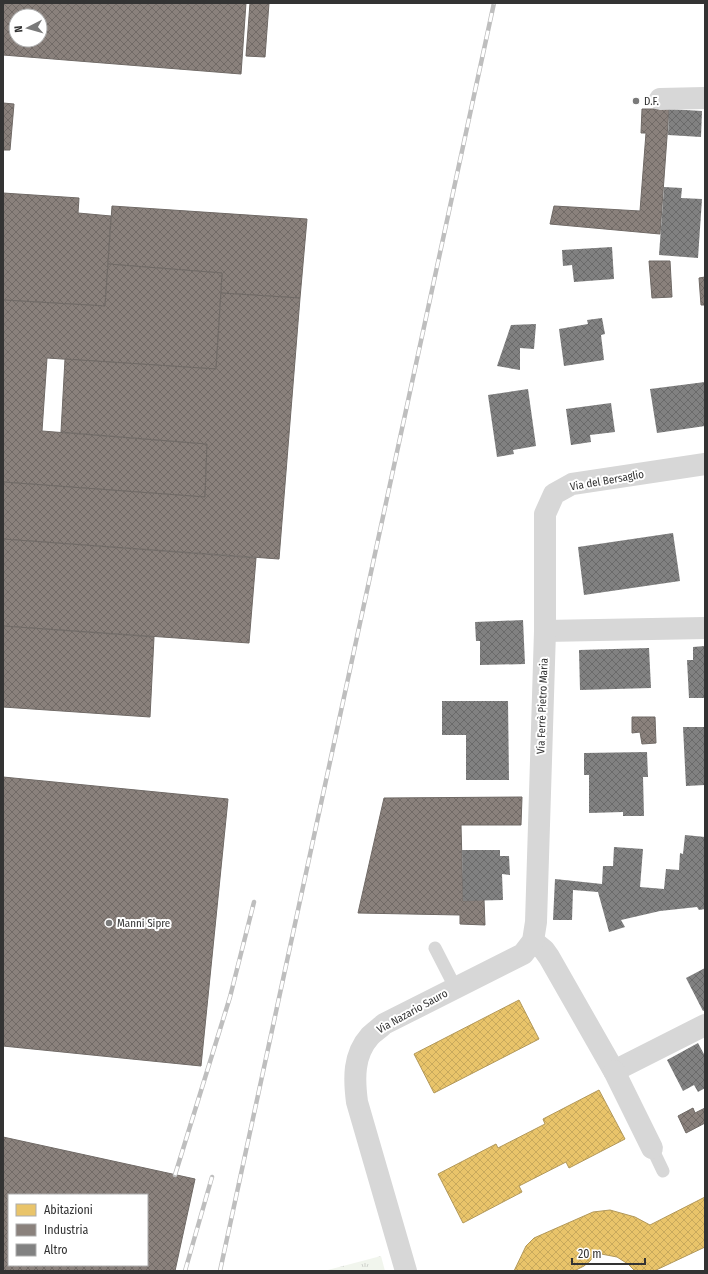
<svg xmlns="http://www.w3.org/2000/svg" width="708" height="1274" font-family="'Fira Sans Condensed',sans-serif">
<defs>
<pattern id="park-tufts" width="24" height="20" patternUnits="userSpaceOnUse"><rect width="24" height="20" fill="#f1f5ed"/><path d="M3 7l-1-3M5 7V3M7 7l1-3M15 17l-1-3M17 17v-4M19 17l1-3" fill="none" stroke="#cfd2cc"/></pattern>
<pattern id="homes-cross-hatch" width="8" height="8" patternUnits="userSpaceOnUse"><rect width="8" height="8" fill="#e9c46a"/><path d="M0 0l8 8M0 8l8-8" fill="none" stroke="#c8a95c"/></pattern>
<pattern id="industry-cross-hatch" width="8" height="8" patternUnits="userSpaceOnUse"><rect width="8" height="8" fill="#8a817c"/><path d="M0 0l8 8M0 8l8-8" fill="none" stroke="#716a66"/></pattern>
<pattern id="building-cross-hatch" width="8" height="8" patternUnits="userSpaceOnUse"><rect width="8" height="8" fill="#818181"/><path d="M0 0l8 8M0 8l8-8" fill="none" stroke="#6a6a6a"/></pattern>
</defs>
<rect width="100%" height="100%" fill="#fff"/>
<polygon fill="url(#park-tufts)" points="381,1256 385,1271 324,1271"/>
<g fill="url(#homes-cross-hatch)" stroke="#b2985a">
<polygon points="519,1000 539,1039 434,1093 414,1054"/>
<polygon points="599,1090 625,1139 569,1168 566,1162 519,1186 522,1192 463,1223 438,1174 496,1144 498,1148 545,1124 543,1119"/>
<polygon points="705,1197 705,1247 654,1271 635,1271 628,1264 617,1257 596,1253 590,1261 584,1266 574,1271 514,1271 526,1246 534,1238 593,1212 610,1210 635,1217 650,1225"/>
</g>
<g fill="url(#industry-cross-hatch)" stroke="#706a66" fill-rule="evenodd">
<path d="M3 3H246L241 74 3 55ZM16 16H40V40H16Z"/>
<polygon points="250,3 269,3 265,57 246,56"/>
<polygon points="3,103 14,104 10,150 3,150"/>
<polygon points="642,109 669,109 660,234 550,224 554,206 640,211 646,133 641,133"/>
<polygon points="3,193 79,198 78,213 111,216 105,306 3,300"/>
<polygon points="112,206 307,219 300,298 221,293 222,273 108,264"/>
<polygon points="649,261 670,261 672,297 652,298"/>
<polygon points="108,264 222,273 216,369 47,358 42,431 207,444 205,497 3,482 3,300 105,306"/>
<polygon points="705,277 705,305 701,305 699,278"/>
<polygon points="221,293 300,298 279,559 3,539 3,482 205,497 207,444 61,432 65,359 216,369"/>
<polygon points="3,539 256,558 249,643 3,626"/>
<polygon points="3,626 154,637 150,717 3,707"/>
<polygon points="632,717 655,717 656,743 642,744 640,732 632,733"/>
<polygon points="3,777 228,799 201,1066 3,1046"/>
<polygon points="522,797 521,825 461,825 463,901 484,900 485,925 460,924 460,915 358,913 384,798"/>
<polygon points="693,1108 695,1113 705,1108 705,1123 686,1133 678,1116"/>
<path d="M3 1137 195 1179 175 1271H3ZM9 1195H147V1265H9Z"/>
</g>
<g fill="url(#building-cross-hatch)">
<polygon points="669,109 702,111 701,137 668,135"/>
<polygon points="664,187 682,188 681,198 702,199 698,258 659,255"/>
<polygon points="612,247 614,279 574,282 572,265 563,266 562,250"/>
<polygon points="602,318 605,334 601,335 604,360 564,366 559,329 588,324 587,320"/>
<polygon points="536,324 534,349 520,348 520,370 497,366 511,325"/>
<polygon points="705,382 705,426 657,433 650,389"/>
<polygon points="528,389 536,446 513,450 514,454 497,457 488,395"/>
<polygon points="611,403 615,432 590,435 591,442 571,445 566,409"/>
<polygon points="673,533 680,581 584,595 578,547"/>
<polygon points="523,620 525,664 480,665 480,641 476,641 475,622"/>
<polygon points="705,646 705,698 689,698 687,660 693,660 693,647"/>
<polygon points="649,648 651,688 580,690 579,650"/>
<polygon points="442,701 508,701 509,780 466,780 466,735 442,735"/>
<polygon points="683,727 705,727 705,785 686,786"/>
<polygon points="647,752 648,777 643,777 644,816 623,816 623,812 589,813 589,775 584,775 584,753"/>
<polygon points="685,835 705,837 705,909 699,910 697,907 660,911 621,920 625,927 609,932 598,892 573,890 572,920 553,920 555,879 602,884 603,866 613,866 614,847 643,849 640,887 664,889 666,869 679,870 680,853 683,854"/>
<polygon points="462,850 500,850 500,856 509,856 510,875 502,874 503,900 463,901"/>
<polygon points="705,968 705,1010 703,1011 686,978"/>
<polygon points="698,1043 705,1056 705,1088 698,1092 694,1085 683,1091 667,1060"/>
</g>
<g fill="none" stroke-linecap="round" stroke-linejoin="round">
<g stroke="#d7d7d7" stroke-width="13">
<polyline points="435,948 455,987"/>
<polyline points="652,1148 663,1171"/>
</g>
<g stroke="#d7d7d7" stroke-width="22">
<polyline points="660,99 705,98"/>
<polyline points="545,631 705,628"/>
<polyline points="533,941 544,950 549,957 614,1071 705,1025"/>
<polyline points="614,1071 652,1148"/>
<path d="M406 1271 357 1102C354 1079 353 1055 370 1036 374 1032 380 1028 384 1024L523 954 533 941 536 922 545 631V514L554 494 572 484 705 464"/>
</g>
<defs>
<g id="rail">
<polyline points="175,1175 230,997 254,902"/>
<polyline points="185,1271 212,1177"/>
<polyline points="220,1271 494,3"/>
</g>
</defs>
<use href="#rail" stroke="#bebebe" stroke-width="4.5"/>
<use href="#rail" stroke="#fff" stroke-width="3" stroke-dasharray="9" stroke-linecap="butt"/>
</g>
<g fill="#7a7a7a" stroke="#fff" stroke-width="1.5">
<circle cx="636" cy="101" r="4"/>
<circle cx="109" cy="923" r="4"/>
</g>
<g text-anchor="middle" stroke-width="4" stroke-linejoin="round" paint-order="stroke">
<g font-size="11" fill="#333" stroke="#fff" text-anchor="start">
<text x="644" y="105">D.F.</text>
<text x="117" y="927">Manni Sipre</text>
</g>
<g font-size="11" fill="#333" stroke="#fff">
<text transform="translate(607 480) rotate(-10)" y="4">Via del Bersaglio</text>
<text transform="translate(542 706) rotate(-88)" y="4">Via Ferrè Pietro Maria</text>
<text transform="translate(412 1011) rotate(-29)" y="4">Via Nazario Sauro</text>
</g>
</g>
<rect width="708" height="1274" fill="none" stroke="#333333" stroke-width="8"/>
<rect x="8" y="1194" width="140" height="72" fill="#ffffff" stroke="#adadad"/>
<rect x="16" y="1204" width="20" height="12" fill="#e9c46a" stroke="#adadad"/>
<text x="44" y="1214" font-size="12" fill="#333333">Abitazioni</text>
<rect x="16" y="1224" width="20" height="12" fill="#8a817c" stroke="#adadad"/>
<text x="44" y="1234" font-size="12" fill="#333333">Industria</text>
<rect x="16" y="1244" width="20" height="12" fill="#818181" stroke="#adadad"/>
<text x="44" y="1254" font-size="12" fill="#333333">Altro</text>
<g transform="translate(28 28) rotate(264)"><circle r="19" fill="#ffffff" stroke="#adadad"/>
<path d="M0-3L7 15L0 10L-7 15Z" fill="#7a7a7a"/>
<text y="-6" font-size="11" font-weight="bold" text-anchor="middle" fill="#333333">N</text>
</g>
<path d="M572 1258v6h73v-6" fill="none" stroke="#333333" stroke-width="2"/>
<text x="578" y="1258" font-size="12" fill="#333333" stroke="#ffffff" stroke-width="3" paint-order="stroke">20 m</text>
</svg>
